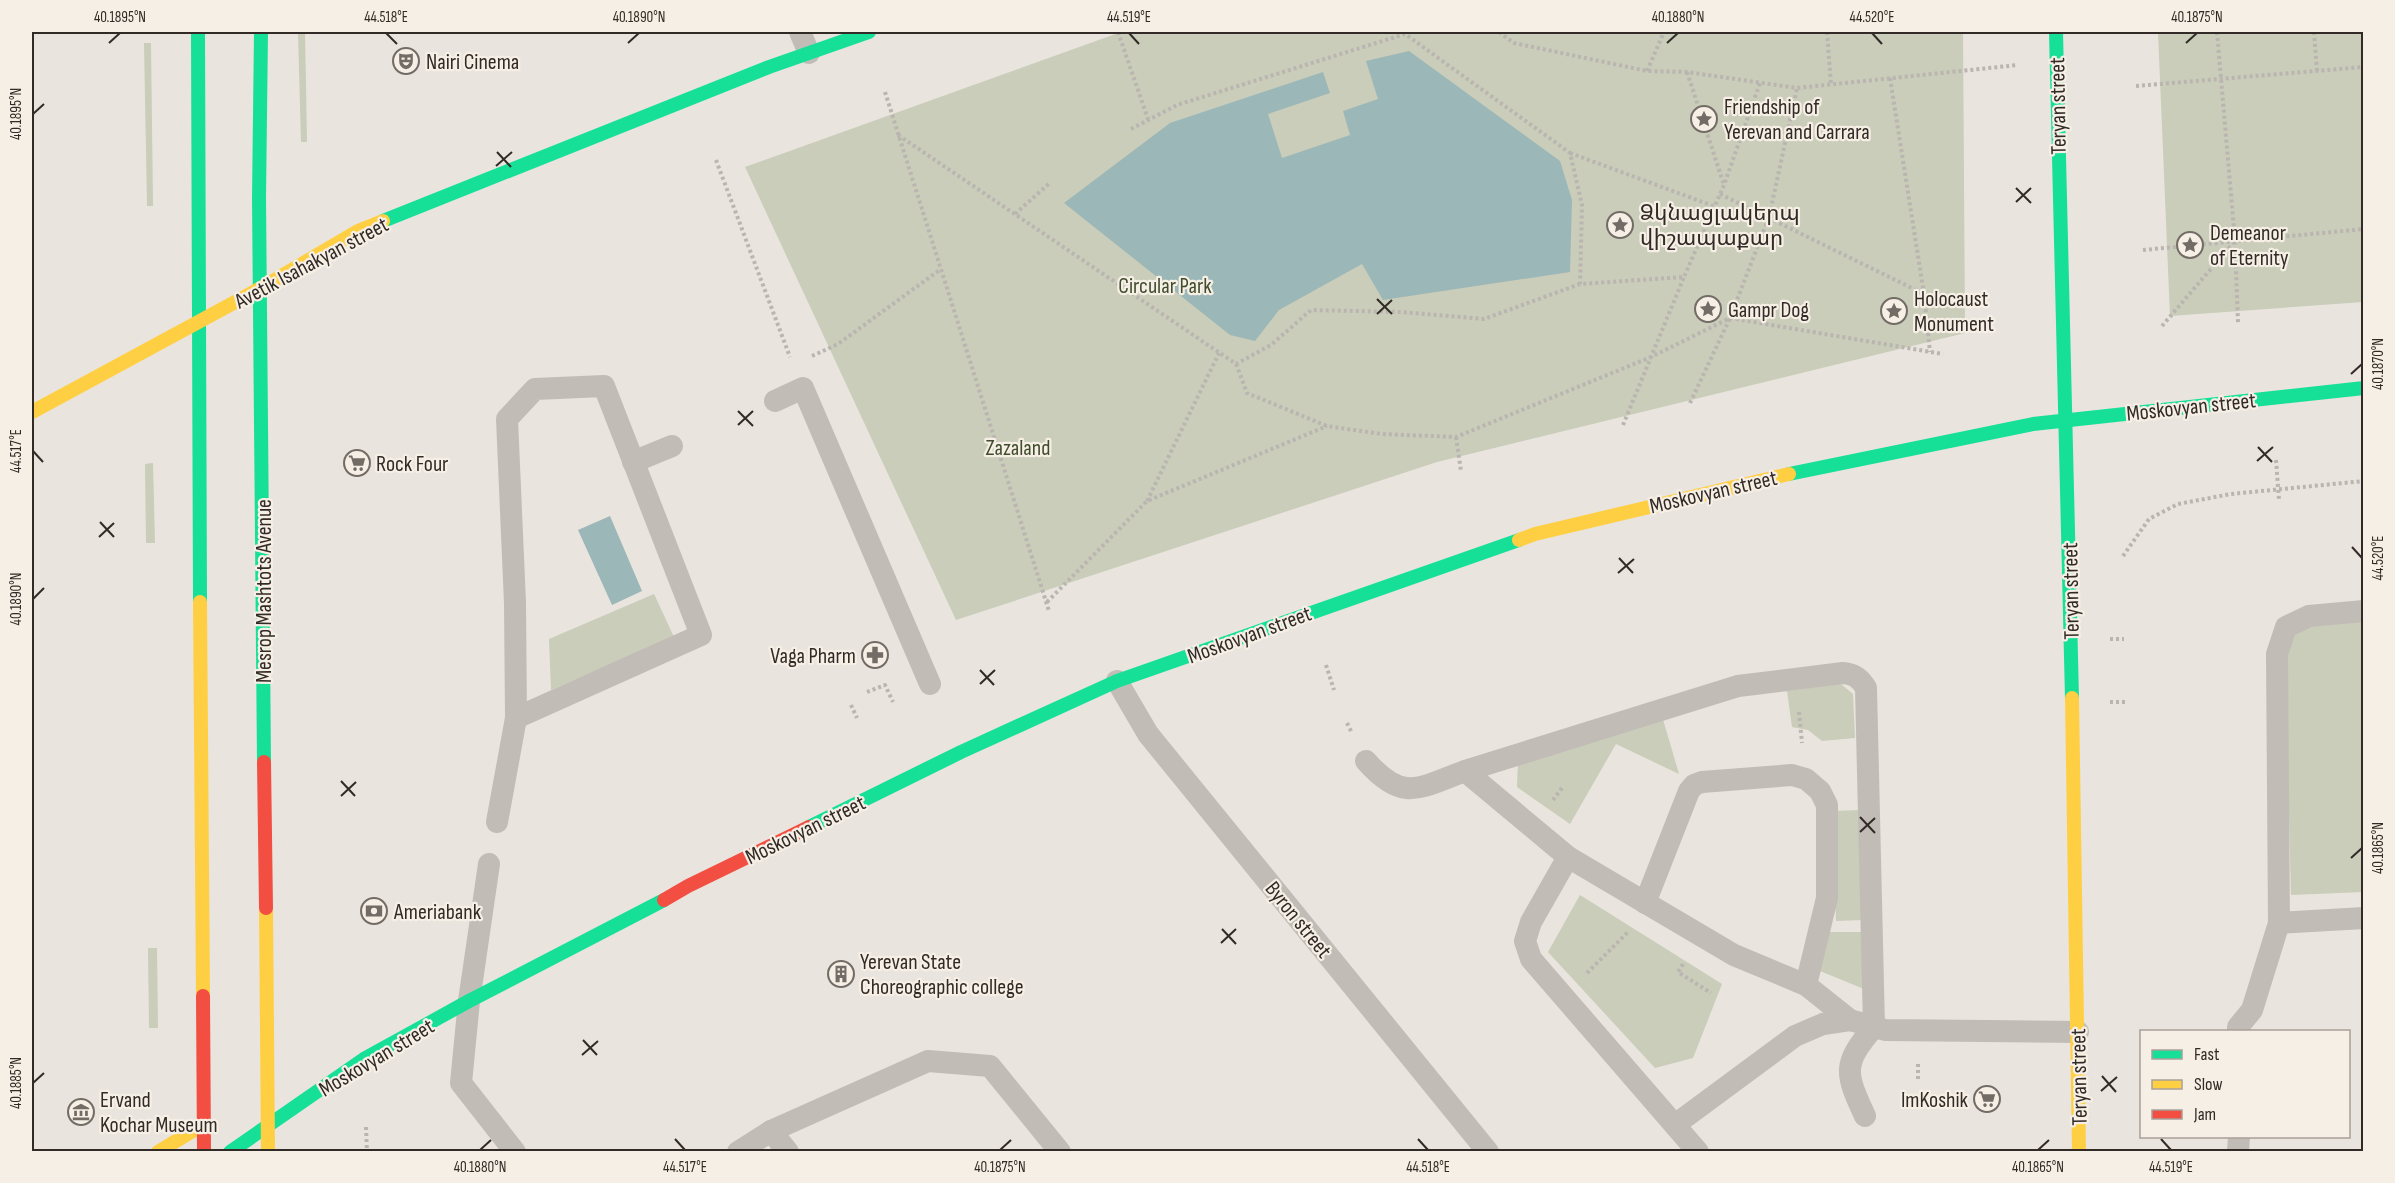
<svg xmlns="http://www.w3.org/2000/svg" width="2395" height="1183" font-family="'Sofia Sans Condensed','Noto Sans Armenian',sans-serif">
<rect width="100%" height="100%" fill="#e9e4de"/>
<g fill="#c9cdb9">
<polygon points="298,32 305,32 307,142 301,142"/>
<polygon points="1121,32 1963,32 1965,333 1437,462 956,620 745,167"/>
<polygon points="2158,32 2363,32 2363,302 2170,316"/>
<polygon points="144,43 151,43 153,206 147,206"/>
<polygon points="153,463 155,543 146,543 145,464"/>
<polygon points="654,594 674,637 551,690 549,639"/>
<polygon points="2363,618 2363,892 2291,895 2285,652 2292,634 2309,624"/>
<polygon points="1841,684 1853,694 1855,738 1822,741 1808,730 1792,727 1787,691"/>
<polygon points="1662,716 1679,774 1616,744 1570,824 1517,787 1518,761"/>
<polygon points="1860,810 1863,920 1836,921 1833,811"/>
<polygon points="1580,895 1722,984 1693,1058 1655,1068 1548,952"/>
<polygon points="1825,932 1864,932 1864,989 1820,971"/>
<polygon points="148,948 157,948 158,1028 149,1028"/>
</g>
<g fill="#9cb7b8">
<polygon points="1409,51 1560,161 1572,200 1570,272 1383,300 1362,264 1279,310 1255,341 1230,335 1064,203 1170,123 1323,72 1330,93 1268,114 1282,158 1350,135 1343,111 1378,99 1366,61"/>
<polygon points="610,516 642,591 612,605 578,530"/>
</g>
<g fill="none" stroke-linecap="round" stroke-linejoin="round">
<g stroke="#bab5b0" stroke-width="4" stroke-dasharray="3 3" stroke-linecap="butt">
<polyline points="1118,32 1148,119"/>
<polyline points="1499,32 1514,43 1647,71 1687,72 1797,88 2018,65"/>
<polyline points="1827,32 1831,84"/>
<polyline points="2217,32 2235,241 2238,323"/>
<polyline points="2314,32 2317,71"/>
<polyline points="1647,71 1664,32"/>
<polyline points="1687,72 1724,185"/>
<polyline points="1890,78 1924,294 1930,352"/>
<polyline points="2136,86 2364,67"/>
<polyline points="885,92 1049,611"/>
<polyline points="1131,129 1177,105 1405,34 1570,153 1582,205 1580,284"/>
<polyline points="898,135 1236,364 1271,345 1311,310 1402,312 1484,319 1580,284 1684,277 1724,185 1760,83"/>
<polyline points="1570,153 1716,207"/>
<polyline points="716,160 790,357"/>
<polyline points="1720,194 1924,294"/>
<polyline points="1015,214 1051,182"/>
<polyline points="2143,250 2364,229"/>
<polyline points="2162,326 2234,242"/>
<polyline points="812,356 838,344 941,269"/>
<polyline points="1236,364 1247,393 1327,426 1381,434 1456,437 1651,357 1730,318 1943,354"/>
<polyline points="1690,403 1730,318 1769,217 1797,88"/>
<polyline points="1623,425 1684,277"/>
<polyline points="1456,437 1461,471"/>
<polyline points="2276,460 2279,500"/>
<polyline points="1147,501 1219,353"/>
<polyline points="2123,556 2149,519 2178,504 2231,494 2364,481"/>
<polyline points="1047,602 1147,501 1327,426"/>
<polyline points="2110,639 2124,639"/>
<polyline points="1326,665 1334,690"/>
<polyline points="867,692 885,685 893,702"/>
<polyline points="2110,702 2125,702"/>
<polyline points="851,705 857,718"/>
<polyline points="1799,712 1802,743"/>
<polyline points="1347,723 1352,733"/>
<polyline points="1553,800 1562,788"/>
<polyline points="1683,964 1678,972 1711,993"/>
<polyline points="1587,973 1628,932"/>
<polyline points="1918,1064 1918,1082"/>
<polyline points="366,1127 367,1152"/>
</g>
<g stroke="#c2bcb7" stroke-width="22">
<polyline points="800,32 809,53"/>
<polyline points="775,401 803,388 930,684"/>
<polyline points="633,462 672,446"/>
<polyline points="2364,611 2309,616 2286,627 2277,654 2279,923 2364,918"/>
<polyline points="1117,681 1148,734 1488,1152"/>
<path d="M1366 761C1403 803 1419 788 1465 771L1568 857 1734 955 1806 985 1850 1020"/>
<path d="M1465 771 1738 686 1843 673C1854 674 1860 678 1866 688L1874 1027C1842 1064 1845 1073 1865 1116"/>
<polyline points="497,822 516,718 515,603 507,419 535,389 604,386 701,635 516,718"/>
<polyline points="1568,857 1531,922 1525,941 1531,959 1698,1152"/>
<polyline points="489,864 469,1001 461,1083 515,1152"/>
<polyline points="1645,903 1689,791 1694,785 1702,782 1792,775 1806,779 1820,791 1827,805 1827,898 1806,985"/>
<polyline points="2238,1032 2238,1027 2252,1010 2279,923"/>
<polyline points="1676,1124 1795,1036 1823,1024 1850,1020 1885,1030 2078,1032"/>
<polyline points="771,1131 788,1152"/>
<polyline points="738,1152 771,1131 928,1061 990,1066 1060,1152"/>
<polyline points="2238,1152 2239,1136"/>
</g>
<g stroke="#16e098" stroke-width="14">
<polyline points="198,32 200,602"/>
<polyline points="261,32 259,198 264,762"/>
<polyline points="2056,32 2072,698"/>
<polyline points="383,221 769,67 869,32"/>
<polyline points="1789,474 2033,424 2364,388"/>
<polyline points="809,827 961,752 1117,681 1519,540"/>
<polyline points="230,1152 364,1059 469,1001 664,900"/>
</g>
<g stroke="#ffcf43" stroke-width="14">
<polyline points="32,412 261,288 358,231 383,221"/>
<polyline points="1519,540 1535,534 1789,474"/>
<polyline points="200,602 203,996"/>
<polyline points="2072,698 2079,1152"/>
<polyline points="266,908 268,1152"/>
<polyline points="158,1152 204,1124"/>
</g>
<g stroke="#f24e42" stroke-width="14">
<polyline points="264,762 266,908"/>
<polyline points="664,900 688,886 809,827"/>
<polyline points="203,996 204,1152"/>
</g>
</g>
<path fill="none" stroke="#322a26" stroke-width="2" d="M386 33 397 44M1129 33 1139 44M1872 33 1882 44M109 43 120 33M628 43 639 33M1667 43 1678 33M2186 43 2197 33M33 114 44 104M497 152 511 167M496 166 512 152M2016 188 2031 203M2016 202 2031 188M1377 299 1392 314M1377 314 1392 300M2351 374 2362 364M738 411 753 426M738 425 753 411M2258 447 2272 462M33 451 43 462M2257 461 2273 447M100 522 114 537M99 537 114 523M2352 547 2362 558M1619 558 1633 573M1618 573 1634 559M33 599 44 588M980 670 994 685M980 684 995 670M341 781 355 796M341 796 356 782M1860 817 1875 833M1860 832 1875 818M2351 858 2362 848M1222 929 1236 944M1221 943 1236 929M583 1040 597 1055M582 1055 598 1041M2102 1076 2116 1092M33 1083 44 1073M2101 1091 2117 1077M675 1139 685 1150M1418 1139 1428 1150M2161 1139 2171 1150M480 1150 491 1140M1000 1150 1011 1140M2038 1150 2049 1140"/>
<defs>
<symbol id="theatre-ring" viewBox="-11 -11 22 22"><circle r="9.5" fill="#f6efe5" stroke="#726b66" stroke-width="1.5"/><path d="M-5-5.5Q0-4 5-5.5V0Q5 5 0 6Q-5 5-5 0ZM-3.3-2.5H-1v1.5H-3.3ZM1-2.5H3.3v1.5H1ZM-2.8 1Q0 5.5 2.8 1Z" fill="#726b66"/></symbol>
<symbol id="sight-ring" viewBox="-11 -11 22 22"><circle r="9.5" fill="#f6efe5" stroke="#726b66" stroke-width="1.5"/><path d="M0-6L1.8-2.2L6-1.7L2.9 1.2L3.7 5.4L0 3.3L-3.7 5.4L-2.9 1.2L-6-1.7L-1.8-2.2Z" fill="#726b66"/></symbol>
<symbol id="supermarket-ring" viewBox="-11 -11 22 22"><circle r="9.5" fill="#f6efe5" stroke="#726b66" stroke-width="1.5"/><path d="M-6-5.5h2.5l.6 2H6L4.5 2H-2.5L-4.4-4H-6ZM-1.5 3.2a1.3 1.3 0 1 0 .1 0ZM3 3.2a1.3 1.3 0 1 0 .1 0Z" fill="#726b66"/></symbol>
<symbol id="pharmacy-ring" viewBox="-11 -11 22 22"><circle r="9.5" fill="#f6efe5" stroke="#726b66" stroke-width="1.5"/><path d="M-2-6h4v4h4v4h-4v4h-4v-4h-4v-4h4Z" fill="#726b66"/></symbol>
<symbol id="bank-ring" viewBox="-11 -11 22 22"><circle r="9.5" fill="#f6efe5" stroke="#726b66" stroke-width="1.5"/><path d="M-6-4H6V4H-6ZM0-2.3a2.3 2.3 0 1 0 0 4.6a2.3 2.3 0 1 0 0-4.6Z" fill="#726b66"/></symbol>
<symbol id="building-ring" viewBox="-11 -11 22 22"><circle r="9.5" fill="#f6efe5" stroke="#726b66" stroke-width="1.5"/><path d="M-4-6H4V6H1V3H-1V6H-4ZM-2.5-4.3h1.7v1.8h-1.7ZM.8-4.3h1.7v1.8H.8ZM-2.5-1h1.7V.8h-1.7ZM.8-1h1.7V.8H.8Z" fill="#726b66"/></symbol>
<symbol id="museum-ring" viewBox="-11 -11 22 22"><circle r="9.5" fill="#f6efe5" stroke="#726b66" stroke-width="1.5"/><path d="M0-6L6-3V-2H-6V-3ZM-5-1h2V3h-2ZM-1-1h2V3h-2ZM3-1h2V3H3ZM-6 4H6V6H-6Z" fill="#726b66"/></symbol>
</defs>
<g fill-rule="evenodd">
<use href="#theatre-ring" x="391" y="46" width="30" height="30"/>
<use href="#sight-ring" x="1689" y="104" width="30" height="30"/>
<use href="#sight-ring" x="1605" y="210" width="30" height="30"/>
<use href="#sight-ring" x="2175" y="230" width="30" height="30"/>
<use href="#sight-ring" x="1693" y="294" width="30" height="30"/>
<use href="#sight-ring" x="1879" y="296" width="30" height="30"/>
<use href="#supermarket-ring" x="342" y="448" width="30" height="30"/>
<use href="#pharmacy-ring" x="860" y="640" width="30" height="30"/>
<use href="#bank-ring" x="359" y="896" width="30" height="30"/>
<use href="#building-ring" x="826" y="959" width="30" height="30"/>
<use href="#supermarket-ring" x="1972" y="1084" width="30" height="30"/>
<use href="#museum-ring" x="66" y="1097" width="30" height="30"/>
</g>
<g text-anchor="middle" stroke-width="4.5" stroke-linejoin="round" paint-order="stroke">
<g font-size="22" fill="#322a26" stroke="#f6efe5" text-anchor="start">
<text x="426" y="69">Nairi Cinema</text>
<text x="1724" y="114">Friendship of<tspan x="1724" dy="25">Yerevan and Carrara</tspan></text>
<text x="1640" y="220">Ձկնացլակերպ<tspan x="1640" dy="25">վիշապաքար</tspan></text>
<text x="2210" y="240">Demeanor<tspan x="2210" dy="25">of Eternity</tspan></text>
<text x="1914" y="306">Holocaust<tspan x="1914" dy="25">Monument</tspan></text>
<text x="1728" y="317">Gampr Dog</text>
<text x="376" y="471">Rock Four</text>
<text x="856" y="663" text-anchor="end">Vaga Pharm</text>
<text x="394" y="919">Ameriabank</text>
<text x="860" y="969">Yerevan State<tspan x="860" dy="25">Choreographic college</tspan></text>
<text x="100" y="1107">Ervand<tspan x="100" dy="25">Kochar Museum</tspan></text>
<text x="1968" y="1107" text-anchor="end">ImKoshik</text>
</g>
<g font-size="22" fill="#322a26" stroke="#f6efe5">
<text transform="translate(2057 106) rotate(-91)" y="8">Teryan street</text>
<text transform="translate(311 262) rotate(-28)" y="8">Avetik Isahakyan street</text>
<text transform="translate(2191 406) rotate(-6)" y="8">Moskovyan street</text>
<text transform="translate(1713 491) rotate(-13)" y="8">Moskovyan street</text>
<text transform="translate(263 591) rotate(-90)" y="8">Mesrop Mashtots Avenue</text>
<text transform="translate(2070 591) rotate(-91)" y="8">Teryan street</text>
<text transform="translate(1249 634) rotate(-20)" y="8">Moskovyan street</text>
<text transform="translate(805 829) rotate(-26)" y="8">Moskovyan street</text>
<text transform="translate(1299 919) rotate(51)" y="8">Byron street</text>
<text transform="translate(376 1057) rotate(-31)" y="8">Moskovyan street</text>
<text transform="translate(2078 1077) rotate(-91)" y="8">Teryan street</text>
</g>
<g font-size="22" fill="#404d2d" stroke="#f6efe5">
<text x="1165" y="293">Circular Park</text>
<text x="1018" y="455">Zazaland</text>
</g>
</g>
<rect width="2395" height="1183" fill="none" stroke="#f6efe5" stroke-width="66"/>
<rect x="2140" y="1030" width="210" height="108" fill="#f6efe5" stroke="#a8a099" stroke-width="1.5"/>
<rect x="2152" y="1050" width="30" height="9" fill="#16e098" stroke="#a8a099" stroke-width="1.5"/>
<text x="2194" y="1060" font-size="18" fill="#322a26">Fast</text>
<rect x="2152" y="1080" width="30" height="9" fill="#ffcf43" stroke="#a8a099" stroke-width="1.5"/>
<text x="2194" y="1090" font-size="18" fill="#322a26">Slow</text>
<rect x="2152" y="1110" width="30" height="9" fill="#f24e42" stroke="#a8a099" stroke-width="1.5"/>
<text x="2194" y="1120" font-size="18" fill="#322a26">Jam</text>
<rect x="33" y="33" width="2329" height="1117" fill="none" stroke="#322a26" stroke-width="2"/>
<g font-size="15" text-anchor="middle" fill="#322a26">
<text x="120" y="22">40.1895°N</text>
<text x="386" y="22">44.518°E</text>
<text x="639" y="22">40.1890°N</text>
<text x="1129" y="22">44.519°E</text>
<text x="1678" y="22">40.1880°N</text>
<text x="1872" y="22">44.520°E</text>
<text x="2197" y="22">40.1875°N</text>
<text transform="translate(16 114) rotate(-90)" y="5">40.1895°N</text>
<text transform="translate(2378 364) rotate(-90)" y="5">40.1870°N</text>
<text transform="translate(16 451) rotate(-90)" y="5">44.517°E</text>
<text transform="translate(2378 558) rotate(-90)" y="5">44.520°E</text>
<text transform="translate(16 599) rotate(-90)" y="5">40.1890°N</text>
<text transform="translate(2378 848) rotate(-90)" y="5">40.1865°N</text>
<text transform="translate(16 1083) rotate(-90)" y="5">40.1885°N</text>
<text x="480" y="1172">40.1880°N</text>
<text x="685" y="1172">44.517°E</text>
<text x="1000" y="1172">40.1875°N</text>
<text x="1428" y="1172">44.518°E</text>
<text x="2038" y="1172">40.1865°N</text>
<text x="2171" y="1172">44.519°E</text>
</g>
</svg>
